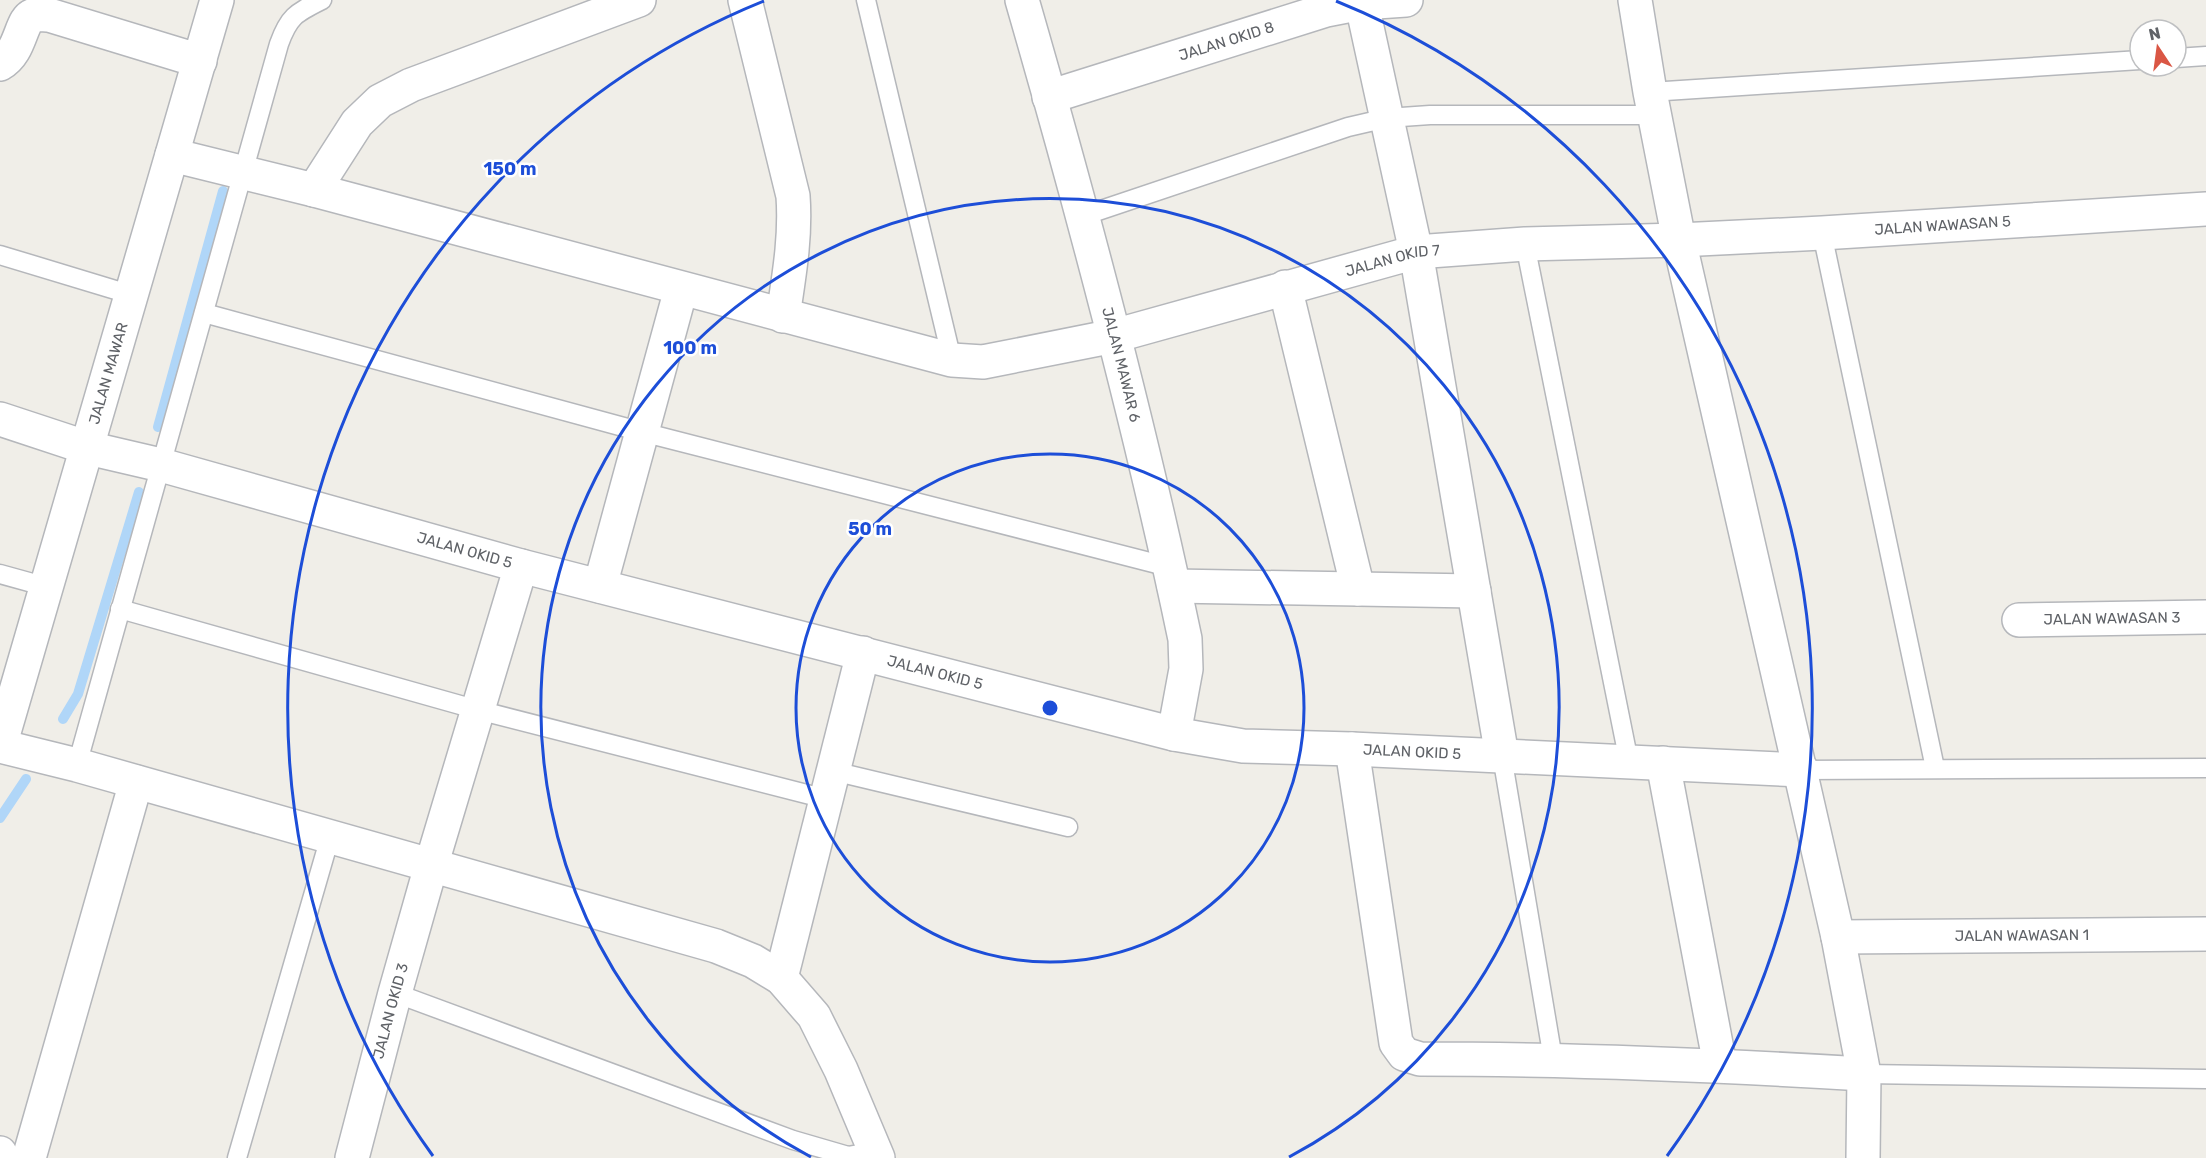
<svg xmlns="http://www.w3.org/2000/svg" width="2206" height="1158" font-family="Rubik,sans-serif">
<rect width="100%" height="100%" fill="#f0eee8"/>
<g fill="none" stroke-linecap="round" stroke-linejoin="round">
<g stroke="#b0d6f8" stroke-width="10">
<polyline points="158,427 223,191"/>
<polyline points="63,719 78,694 139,492"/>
<polyline points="0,818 26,779"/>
</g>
<defs>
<g id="lane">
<polyline points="866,0 952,360"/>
<polyline points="2176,58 2206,56"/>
<polyline points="1650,92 2140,60"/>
<polyline points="1083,216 1348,127 1387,118 1430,115 1654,115"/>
<polyline points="1822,233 1935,768"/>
<polyline points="1525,244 1629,762"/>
<polyline points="0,255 132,295"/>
<polyline points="204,313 642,432 1169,567"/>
<polyline points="0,574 47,587"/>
<polyline points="120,609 478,710 826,799"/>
<polyline points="1502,756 1553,1059"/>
<path d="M77 765 279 44C289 16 296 13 322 0"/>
<polyline points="1802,770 2206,768"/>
<polyline points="833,771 1068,827"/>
<polyline points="395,993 793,1140 848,1156 875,1151"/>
<polyline points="1864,1074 2206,1079"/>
<polyline points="237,1158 330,837"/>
</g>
<g id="street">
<path d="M745 0 793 196C796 237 789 276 783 316"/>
<path id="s1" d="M1022 0C1083 211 1140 424 1185 639L1186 669 1174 734"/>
<polyline points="1361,0 1416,252 1502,756"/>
<polyline points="1635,0 1650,92 1679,240 1838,937 1864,1074 1863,1158"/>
<path d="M0 64C22 52 20 18 34 15 39 14 44 15 49 15L200 61"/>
<path id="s2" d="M1049 97 1326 10 1362 3 1406 0"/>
<path id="s3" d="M172 155 314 190 952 360 983 362 1114 336 1416 252 1525 244 1679 240 1822 233 2206 209"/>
<polyline points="314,190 357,123 380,101 411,85 639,0"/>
<polyline points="1285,287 1358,589"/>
<path id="s4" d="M0 419 88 448 161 465 521 566 1174 734 1243 746 1352 749 1802 770"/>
<polyline points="600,586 681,289"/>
<polyline points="1174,586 1474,591"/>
<path id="s5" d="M2019 620 2206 617"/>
<polyline points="0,746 77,765 716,946 753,961 781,978 814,1016 841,1070 878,1158"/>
<path id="s6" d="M0 746 217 0"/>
<path d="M1352 749 1396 1043 1404 1054 1420 1059C1569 1059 1716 1065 1864 1074"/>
<polyline points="1663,763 1720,1065"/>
<path id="s7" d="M1838 937 2206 934"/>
<polyline points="781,978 863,653"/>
<polyline points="0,1153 2,1158"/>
<polyline points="29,1158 136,782"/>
<path id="s8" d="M352 1158 395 993 431 866 521 566"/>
</g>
</defs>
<use href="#lane" stroke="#b5b7bb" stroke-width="21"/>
<use href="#street" stroke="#b5b7bb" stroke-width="36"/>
<use href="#lane" stroke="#fff" stroke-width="18"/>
<use href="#street" stroke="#fff" stroke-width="33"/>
</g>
<g fill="none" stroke="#1d4ed8" stroke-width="3">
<circle cx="1050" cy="708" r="254"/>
<path d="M811 1157A509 509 0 1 1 1289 1157"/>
<path d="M433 1156A763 763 0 0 1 764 1M1336 1A763 763 0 0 1 1667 1156"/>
</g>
<g text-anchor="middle" stroke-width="5" stroke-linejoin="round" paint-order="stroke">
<g font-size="15" fill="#5f6267" stroke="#fff">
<text dy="5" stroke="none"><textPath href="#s2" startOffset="186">JALAN OKID 8</textPath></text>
<text dy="5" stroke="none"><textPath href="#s3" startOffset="1812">JALAN WAWASAN 5</textPath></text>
<text dy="5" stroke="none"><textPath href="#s3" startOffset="1260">JALAN OKID 7</textPath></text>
<text dy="5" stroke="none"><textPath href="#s1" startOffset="378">JALAN MAWAR 6</textPath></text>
<text dy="5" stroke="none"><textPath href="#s6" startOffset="388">JALAN MAWAR</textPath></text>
<text dy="5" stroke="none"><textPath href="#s4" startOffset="483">JALAN OKID 5</textPath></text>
<text dy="5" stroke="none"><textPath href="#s5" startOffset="93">JALAN WAWASAN 3</textPath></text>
<text dy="5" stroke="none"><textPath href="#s4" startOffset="969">JALAN OKID 5</textPath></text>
<text dy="5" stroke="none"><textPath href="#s4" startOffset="1455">JALAN OKID 5</textPath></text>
<text dy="5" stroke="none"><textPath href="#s7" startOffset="184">JALAN WAWASAN 1</textPath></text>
<text dy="5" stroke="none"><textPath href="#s8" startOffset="152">JALAN OKID 3</textPath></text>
</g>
</g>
<circle cx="1050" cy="708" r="9" fill="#1d4ed8" stroke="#fff" stroke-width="3"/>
<g font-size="18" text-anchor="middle" font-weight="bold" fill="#1d4ed8" stroke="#fff" stroke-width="5" stroke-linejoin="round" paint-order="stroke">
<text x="510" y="175">150 m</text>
<text x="690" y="354">100 m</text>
<text x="870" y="535">50 m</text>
</g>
<g transform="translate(2158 48) rotate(347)"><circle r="28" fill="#ffffff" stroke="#bfc0c2" stroke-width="1.5"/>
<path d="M0-4.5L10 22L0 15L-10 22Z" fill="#da5644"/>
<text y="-9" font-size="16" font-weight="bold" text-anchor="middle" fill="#5f6267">N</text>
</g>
</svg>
